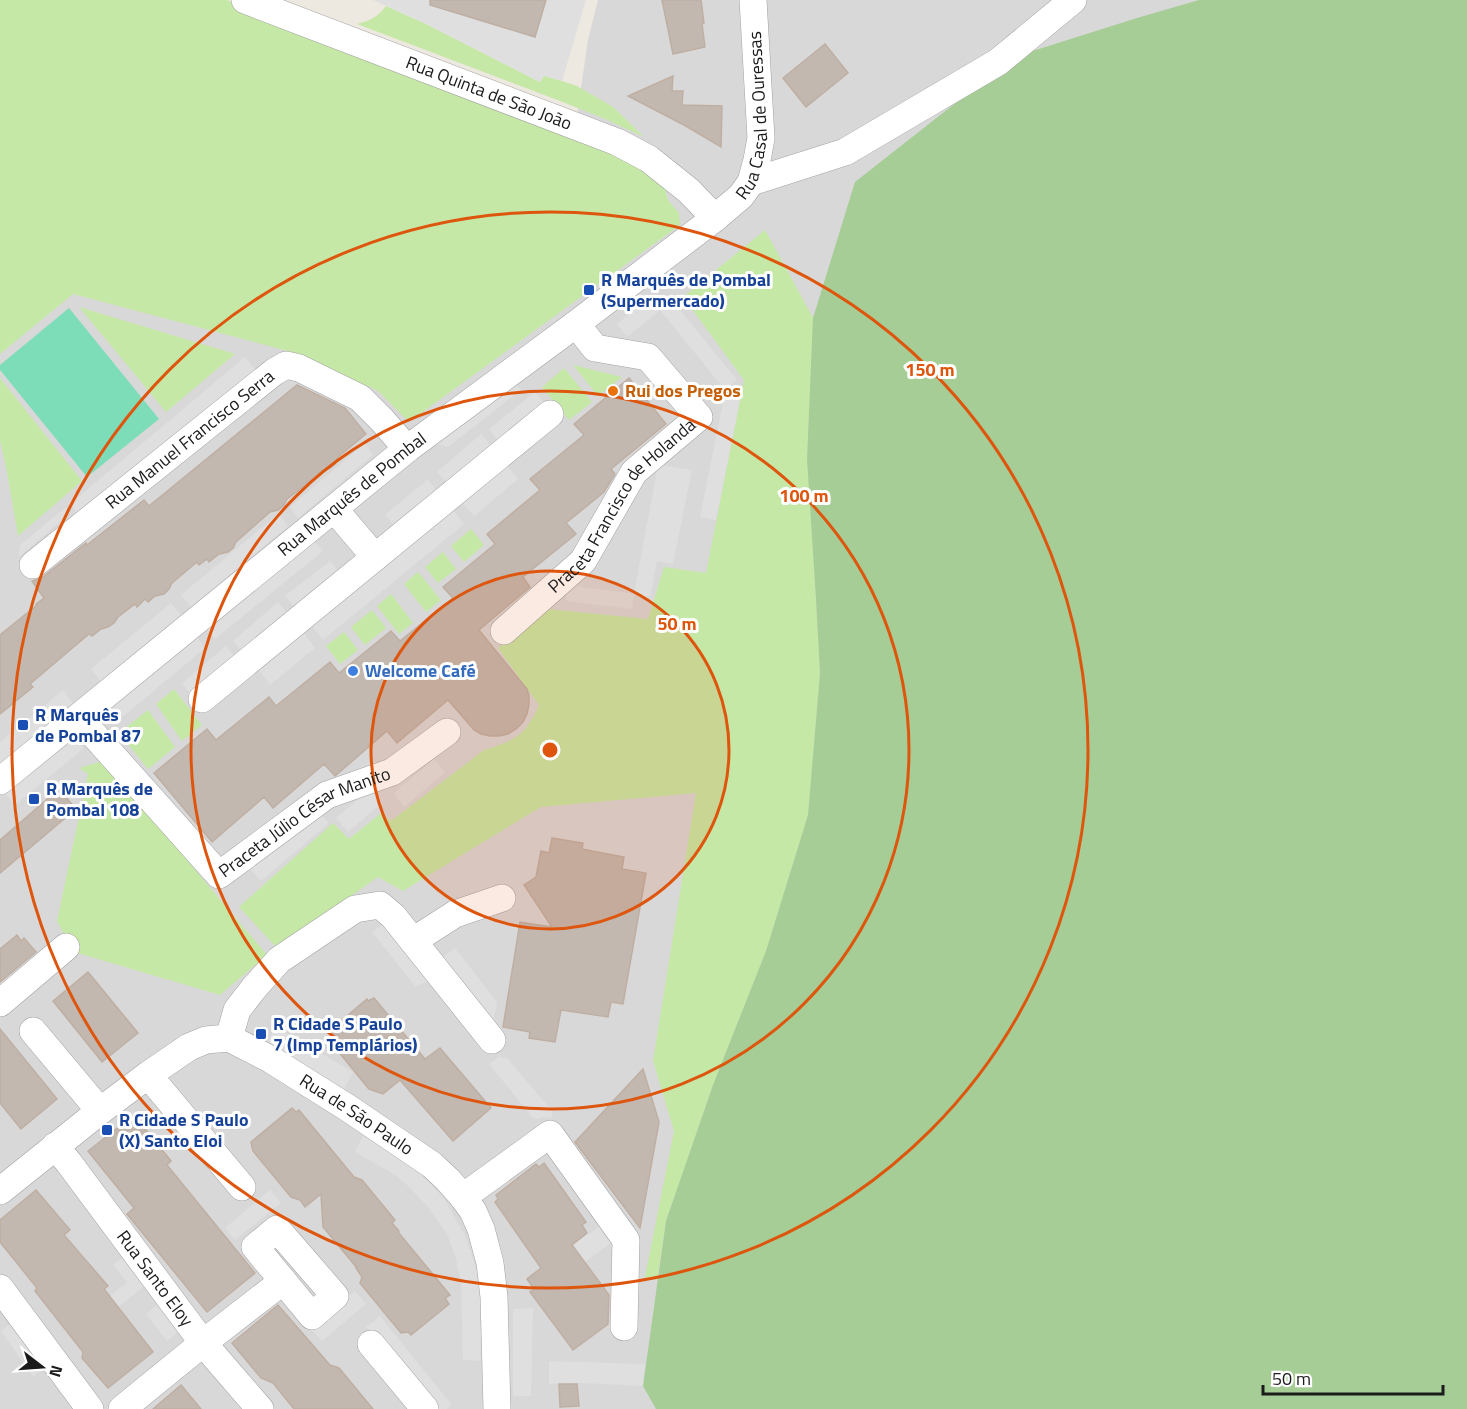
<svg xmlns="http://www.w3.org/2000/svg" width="1467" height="1409" font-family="'Titillium Web',sans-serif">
<rect width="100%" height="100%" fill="#ede9e1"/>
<polygon fill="#d9d8d8" points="598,0 1329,0 924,1409 0,1409 0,288 567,184 588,40"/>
<g fill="#c6e8a6">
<polygon points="0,0 227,0 627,155 663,180 668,200 679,213 680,225 409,422 378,391 299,354 73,294 0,354"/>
<path d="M386 6 424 23 540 82 544 75 577 86 613 107 644 137 603 118 560 101 357 24C369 21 378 17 386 6Z"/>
<path d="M765 230 813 318 807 459 816 599 820 673 808 815 766 951 713 1085 666 1221 657 1280 645 1277 674 1131 653 1061 696 793 541 807 403 891 378 877 277 948 239 907 333 823 349 839 381 813 391 821 484 750C515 741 526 735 539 705L498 648 547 609 648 619 664 567 706 573 744 380 683 297Z"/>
<polygon points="79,307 235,354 166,412"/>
<polygon points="573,365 622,377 598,396"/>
<polygon points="564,368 592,402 569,420 542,387"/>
<polygon points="0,378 82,481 18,536 7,472 0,440"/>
<polygon points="471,529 484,545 464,562 451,546"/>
<polygon points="443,552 456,569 438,583 425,567"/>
<polygon points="418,572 441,600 426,612 404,584"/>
<polygon points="391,594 413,623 399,634 377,606"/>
<polygon points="372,610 386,628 365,645 351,627"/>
<polygon points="344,632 358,650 340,664 326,646"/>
<polygon points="174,689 202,725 182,741 156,704"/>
<polygon points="148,710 175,747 148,769 119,733"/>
<polygon points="103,761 267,955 220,995 74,952 57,921 88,774 79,768"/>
</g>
<polygon fill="#a5cd95" points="1199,0 1467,0 1467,1409 656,1409 643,1386 666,1221 713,1085 766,951 808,815 820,673 816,599 807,459 813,318 855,182 967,94 998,62 1137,18"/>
<polygon fill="#7eddb9" points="69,308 159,419 87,477 0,370 0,365"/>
<g fill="#dfdfdf">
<polygon points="373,0 586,0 562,81 544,76 540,82 424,23"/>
<polygon points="649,296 660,310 672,300 737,380 725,390 660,310 627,337 617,324"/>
<polygon points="245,357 256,371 80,518 70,504"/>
<polygon points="514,382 521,390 448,447 434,444"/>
<polygon points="535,392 546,405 500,443 489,429"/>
<polygon points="724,397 740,400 716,520 700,517"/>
<polygon points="481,434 493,448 449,485 437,472"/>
<polygon points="365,443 373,455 298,518 290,507"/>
<polygon points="506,464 518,479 474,516 461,502"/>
<polygon points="658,465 692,470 673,564 657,561 650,597 634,594 632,609 566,601 568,585 634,594"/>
<polygon points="428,479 439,494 397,529 385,515"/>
<polygon points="66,507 70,513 19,557 20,545"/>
<polygon points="452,509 464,524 323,640 311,625"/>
<polygon points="278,514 288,526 191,607 181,595"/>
<polygon points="313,540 323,551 215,639 206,627"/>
<polygon points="330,561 342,575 298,611 285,596"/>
<polygon points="278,602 290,617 245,654 233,641"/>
<polygon points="171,603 181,615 100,681 91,669"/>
<polygon points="303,632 315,648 270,685 258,669"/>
<polygon points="196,635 205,648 113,725 102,712"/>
<polygon points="226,646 238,661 193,697 182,683"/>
<polygon points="63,690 73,703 0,764 0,742"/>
<polygon points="74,736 84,748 15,805 5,793"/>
<polygon points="434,759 445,772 404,807 394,793"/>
<polygon points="370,789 382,803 348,832 336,818"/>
<polygon points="317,810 329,823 261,881 249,868"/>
<polygon points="387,922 432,980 415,986 372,932"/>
<polygon points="455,948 497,1002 493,1026 440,960"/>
<polygon points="276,1027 353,1072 344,1089 267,1043"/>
<polygon points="499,1057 507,1058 553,1112 551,1118 541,1117 540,1119 533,1118 489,1064"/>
<polygon points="363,1136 399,1158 417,1171 433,1186 444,1199 465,1235 477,1271 480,1291 481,1361 463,1360 461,1285 456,1258 447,1234 428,1207 407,1185 395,1175 355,1152"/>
<polygon points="270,1190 281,1203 235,1240 225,1228"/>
<polygon points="606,1221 618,1238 585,1262 579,1254 574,1258 567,1248 587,1233 589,1234"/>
<polygon points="124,1256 147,1284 118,1307 109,1297 127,1282 113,1265"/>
<polygon points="355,1291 366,1304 322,1341 311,1329"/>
<polygon points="160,1302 180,1330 167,1341 146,1314"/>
<polygon points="533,1308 531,1396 513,1396 513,1309"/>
<polygon points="380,1316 452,1405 447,1409 433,1409 366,1327"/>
<polygon points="13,1321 46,1367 33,1377 1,1331"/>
<polygon points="549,1361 645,1364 643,1386 584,1383 549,1384"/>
</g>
<g fill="#c2b8b0" stroke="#bfafa3" stroke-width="1.5">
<polygon points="430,0 546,0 535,37 430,5"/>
<polygon points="662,0 701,0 704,23 702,24 705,47 673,54"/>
<polygon points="825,44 848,73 806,107 783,78"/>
<polygon points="673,76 672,91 683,91 682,105 722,106 721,147 684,125 628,96"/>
<polygon points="629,378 666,424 611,469 615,474 604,492 566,523 576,534 523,577 530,587 479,630 527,689 529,695 529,705 527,714 523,722 516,729 508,734 499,736 490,736 481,734 474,730 448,700 397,743 387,731 335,776 324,764 273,808 264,797 212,842 154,773 207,729 216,740 269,697 276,706 330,662 339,673 391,631 400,641 453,598 443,587 495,544 487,534 540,490 530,479 584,435 574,424"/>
<polygon points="297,385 345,408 366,434 338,457 335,464 330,468 321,471 303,487 287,499 284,505 278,510 270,512 236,542 233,548 228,552 219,554 209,562 207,559 199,565 197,562 172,583 169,589 164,594 155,596 148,602 145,599 137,607 135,604 118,617 114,623 108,627 101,629 92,636 89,634 30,684 33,687 0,714 0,635 37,605 36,604 44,598 32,581 43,577 86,543 87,545 144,500 149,506"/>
<polygon points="59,789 76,809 0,873 0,840"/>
<polygon points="552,838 583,843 582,849 624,857 622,869 646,873 623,1004 611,1002 608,1017 561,1010 555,1042 529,1038 530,1032 503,1027 520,922 552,927 524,885 536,877 541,851 549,853"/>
<polygon points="17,935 21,941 24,938 36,952 0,982 0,949"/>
<polygon points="88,972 138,1033 102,1062 53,1001"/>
<polygon points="374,998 425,1059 440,1048 491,1108 453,1141 400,1080 383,1094 369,1089 328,1039 332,1037 328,1032 367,999 368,1001"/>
<polygon points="0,1029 57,1099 21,1129 0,1103"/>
<polygon points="643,1069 659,1122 640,1228 575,1142"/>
<polygon points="292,1108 296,1112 299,1110 354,1177 362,1180 395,1220 392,1223 399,1231 398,1232 450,1295 445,1298 449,1304 411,1335 408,1332 401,1333 360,1283 362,1277 356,1268 357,1268 323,1227 321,1194 305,1207 300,1200 291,1197 253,1151 251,1142"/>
<polygon points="134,1115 171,1161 167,1165 255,1273 207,1312 127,1214 134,1208 88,1151"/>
<polygon points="544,1163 586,1222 582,1225 587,1233 572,1245 609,1295 608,1324 573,1350 530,1292 534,1289 527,1279 541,1268 495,1202 498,1199 496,1195 536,1164 539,1167"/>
<polygon points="36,1190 70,1230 64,1235 108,1286 104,1289 153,1352 108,1388 82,1358 83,1352 35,1291 37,1288 0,1242 0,1220"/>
<polygon points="278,1305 330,1365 339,1368 373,1409 294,1409 273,1383 261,1378 232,1343"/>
<polygon points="559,1384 577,1384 579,1406 560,1407"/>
<polygon points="181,1385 201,1409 153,1409"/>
</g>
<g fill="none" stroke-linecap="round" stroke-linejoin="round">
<defs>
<g id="minor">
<path id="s1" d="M245 0 617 142 649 159 689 191 715 218"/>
<polyline points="751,182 845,152 998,62 1073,0"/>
<polyline points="334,509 375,557"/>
<path id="s2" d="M33 565 274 372 286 365 299 368 360 398 382 420 407 449"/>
<path id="s3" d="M504 631 583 561 634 472 699 417 648 357 595 348 576 324"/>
<polyline points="202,699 550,414"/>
<path id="s4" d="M79 718 219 875 327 795 392 772 447 732"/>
<path id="s5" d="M0 781 407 449 576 324 715 218 741 196 751 182 757 160 761 138 753 0"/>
<polyline points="413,941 455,914 502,898"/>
<polyline points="0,1003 66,947"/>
<polyline points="33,1031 100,1111"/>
<polyline points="229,1038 237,1010 254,988 279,960 355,909 380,905 393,916 492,1040"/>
<polyline points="148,1075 242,1187"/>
<path id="s6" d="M55 1146 69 1163 203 1343 260 1409"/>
<path id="s7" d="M0 1191 100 1111 148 1075 189 1047 206 1040 229 1038 270 1059 348 1108 432 1165 448 1180 463 1197 473 1211 481 1229 490 1263 494 1297 497 1409"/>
<polyline points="463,1197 550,1134 626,1240 624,1327"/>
<polygon points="277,1229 335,1296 312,1316 255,1247"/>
<polyline points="0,1288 90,1409"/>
<polyline points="371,1344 425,1409"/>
<polyline points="122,1409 203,1343 283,1281"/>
</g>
</defs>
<use href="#minor" stroke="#a2a2a2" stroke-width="28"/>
<use href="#minor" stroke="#fff" stroke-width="27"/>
</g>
<circle cx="550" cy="750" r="179" fill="#de560d" fill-opacity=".12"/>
<g fill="none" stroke="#de560d" stroke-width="3">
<circle cx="550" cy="750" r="179"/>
<circle cx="550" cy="750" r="359"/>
<circle cx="550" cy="750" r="538"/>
</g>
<g fill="#1a4fb4" stroke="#fff" stroke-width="2">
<rect x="583" y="284" width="12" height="12" rx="3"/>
<rect x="17" y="719" width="12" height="12" rx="3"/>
<rect x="28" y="793" width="12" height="12" rx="3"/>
<rect x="255" y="1028" width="12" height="12" rx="3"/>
<rect x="101" y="1124" width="12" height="12" rx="3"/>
</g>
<circle fill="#e8710a" stroke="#fff" stroke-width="2" cx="613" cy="391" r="6"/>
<circle fill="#3f7fe0" stroke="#fff" stroke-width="2" cx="353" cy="671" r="6"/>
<g text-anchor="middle" stroke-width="6" stroke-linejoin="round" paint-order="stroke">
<g font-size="18" fill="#1b1b1b" stroke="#fff">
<text dy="6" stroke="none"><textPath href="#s1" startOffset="261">Rua Quinta de São João</textPath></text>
<text dy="6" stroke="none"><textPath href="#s5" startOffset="1028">Rua Casal de Ouressas</textPath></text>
<text dy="6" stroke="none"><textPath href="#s2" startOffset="201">Rua Manuel Francisco Serra</textPath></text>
<text dy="6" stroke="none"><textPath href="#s5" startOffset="454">Rua Marquês de Pombal</textPath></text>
<text dy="6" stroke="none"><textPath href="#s3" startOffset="174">Praceta Francisco de Holanda</textPath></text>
<text dy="6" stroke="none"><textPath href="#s4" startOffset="312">Praceta Júlio César Manito</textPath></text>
<text dy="6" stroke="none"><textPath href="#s7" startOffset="428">Rua de São Paulo</textPath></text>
<text dy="6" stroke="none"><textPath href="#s6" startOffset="166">Rua Santo Eloy</textPath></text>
</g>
<g font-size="18" font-weight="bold" fill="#164399" stroke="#fff" text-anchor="start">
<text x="601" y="286">R Marquês de Pombal<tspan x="601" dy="21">(Supermercado)</tspan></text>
<text x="35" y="721">R Marquês<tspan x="35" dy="21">de Pombal 87</tspan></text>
<text x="46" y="795">R Marquês de<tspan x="46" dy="21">Pombal 108</tspan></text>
<text x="273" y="1030">R Cidade S Paulo<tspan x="273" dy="21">7 (Imp Templários)</tspan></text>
<text x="119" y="1126">R Cidade S Paulo<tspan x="119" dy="21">(X) Santo Eloi</tspan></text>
</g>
<g font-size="18" font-weight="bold" fill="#c56008" stroke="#fff" text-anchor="start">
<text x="625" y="397">Rui dos Pregos</text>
</g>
<g font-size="18" font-weight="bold" fill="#366cbe" stroke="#fff" text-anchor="start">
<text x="365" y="677">Welcome Café</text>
</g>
</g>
<circle cx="550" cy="750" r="9" fill="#de560d" stroke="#fff" stroke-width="3"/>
<g font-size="18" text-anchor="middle" font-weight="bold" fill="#de560d" stroke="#fff" stroke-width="6" stroke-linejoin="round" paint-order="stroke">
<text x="930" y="376">150 m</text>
<text x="804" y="502">100 m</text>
<text x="677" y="630">50 m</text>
</g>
<g transform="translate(42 1367) rotate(107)" stroke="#ffffff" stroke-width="4.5" paint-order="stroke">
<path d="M0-4.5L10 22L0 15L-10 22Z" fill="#1b1b1b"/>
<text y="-9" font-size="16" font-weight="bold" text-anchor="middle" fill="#1b1b1b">N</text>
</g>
<path d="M1263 1385v9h180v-9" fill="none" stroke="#1b1b1b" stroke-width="3"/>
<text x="1272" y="1385" font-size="18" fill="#1b1b1b" stroke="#ffffff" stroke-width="4.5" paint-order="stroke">50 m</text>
</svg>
